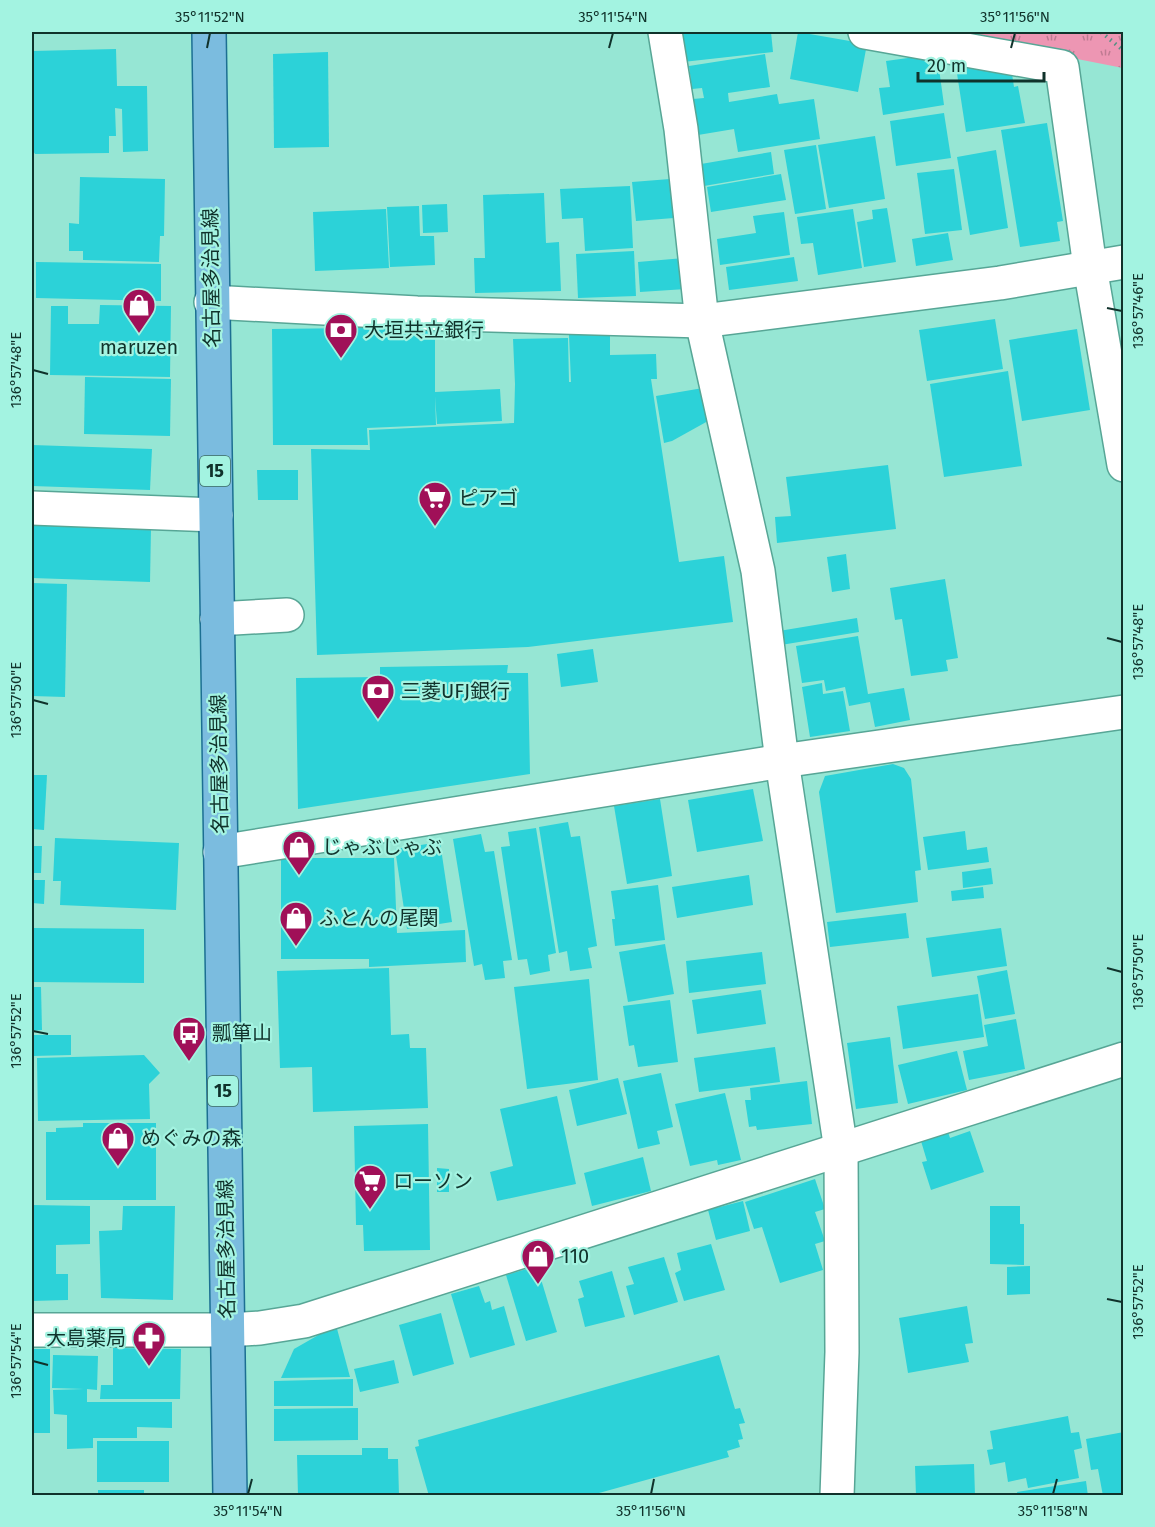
<svg xmlns="http://www.w3.org/2000/svg" width="1155" height="1527" font-family="'Fira Sans','Noto Sans JP',sans-serif">
<defs>
<pattern id="park-tufts" width="24" height="20" patternUnits="userSpaceOnUse" patternTransform="scale(1.5)"><rect width="24" height="20" fill="#ed96b3"/><path d="M3 7l-1-3M5 7V3M7 7l1-3M15 17l-1-3M17 17v-4M19 17l1-3" fill="none" stroke="#bf7b92"/></pattern>
</defs>
<rect width="100%" height="100%" fill="#96e6d4"/>
<polygon fill="url(#park-tufts)" points="940,32 1123,32 1123,68"/>
<g fill="#2cd2d8">
<polygon points="680,32 771,32 773,52 683,62"/>
<polygon points="798,32 867,44 858,92 790,79"/>
<polygon points="116,49 117,86 147,86 148,151 123,152 122,109 115,108 116,136 109,136 109,153 35,154 32,149 32,51"/>
<polygon points="328,52 329,147 274,148 273,54"/>
<polygon points="765,54 770,87 728,93 729,102 777,94 779,104 814,99 820,139 738,152 734,129 698,135 693,99 704,98 702,88 692,89 689,66"/>
<polygon points="937,54 944,105 883,115 879,88 890,87 886,61"/>
<polygon points="980,63 982,71 1003,67 1004,75 1012,74 1014,87 1018,86 1025,123 966,132 956,67"/>
<polygon points="944,113 951,158 896,166 890,121"/>
<polygon points="1047,123 1063,221 1057,222 1060,241 1020,247 1001,130"/>
<polygon points="875,136 885,199 829,208 818,145"/>
<polygon points="816,145 826,209 795,214 784,150"/>
<polygon points="996,150 1008,228 970,235 957,157"/>
<polygon points="771,152 774,174 704,186 701,164"/>
<polygon points="954,169 962,230 925,234 917,173"/>
<polygon points="781,174 786,200 711,212 707,187"/>
<polygon points="80,177 165,179 164,236 160,236 159,262 83,260 83,251 69,251 69,223 79,224"/>
<polygon points="670,179 674,218 636,221 632,182"/>
<polygon points="630,186 633,248 585,251 583,218 562,219 560,189"/>
<polygon points="544,193 546,243 559,242 561,291 475,293 474,258 485,258 483,195"/>
<polygon points="447,204 448,232 423,233 422,205"/>
<polygon points="419,206 420,236 434,236 435,265 390,267 387,207"/>
<polygon points="887,208 896,262 864,267 857,222 873,219 872,210"/>
<polygon points="386,209 389,268 315,271 313,212"/>
<polygon points="853,209 862,268 818,275 813,243 801,244 797,217"/>
<polygon points="784,212 790,255 720,265 717,239 756,233 753,216"/>
<polygon points="948,233 953,260 916,266 912,239"/>
<polygon points="634,251 636,296 578,298 576,254"/>
<polygon points="794,257 798,281 729,290 726,267"/>
<polygon points="684,258 686,289 640,292 638,262"/>
<polygon points="36,262 161,264 161,301 36,298"/>
<polygon points="100,305 171,306 170,377 50,375 51,306 68,306 68,324 99,324"/>
<polygon points="995,319 1003,369 927,381 919,330"/>
<polygon points="435,327 435,392 500,389 502,421 437,424 435,396 436,425 367,428 368,445 273,445 272,329"/>
<polygon points="1077,329 1090,410 1022,421 1009,340"/>
<polygon points="610,334 610,355 656,354 657,379 651,379 679,562 724,556 733,622 528,647 317,655 311,449 370,450 369,430 514,423 515,384 513,339 568,338 569,382 571,382 569,335"/>
<polygon points="1008,371 1022,466 944,477 930,384"/>
<polygon points="85,377 171,379 170,436 84,434"/>
<polygon points="703,388 708,421 672,441 664,443 656,396"/>
<polygon points="32,445 152,449 150,490 32,486"/>
<polygon points="888,465 896,529 777,543 775,517 791,516 786,477"/>
<polygon points="257,470 298,470 298,500 258,500"/>
<polygon points="32,525 151,528 150,582 32,578"/>
<polygon points="846,554 850,589 832,592 827,557"/>
<polygon points="945,579 958,658 946,660 948,671 911,676 902,619 895,620 890,588"/>
<polygon points="32,583 67,584 65,697 32,696"/>
<polygon points="857,618 859,632 781,645 779,631"/>
<polygon points="858,636 868,694 904,688 910,720 875,727 870,702 849,706 845,687 826,691 824,680 802,683 796,646"/>
<polygon points="593,649 598,682 561,687 557,654"/>
<polygon points="508,665 507,673 528,673 530,774 298,809 296,678 380,677 380,667"/>
<polygon points="822,683 823,694 843,691 850,731 810,737 802,687"/>
<polygon points="893,764 904,768 911,779 921,870 915,871 918,902 836,913 819,792 825,776"/>
<polygon points="32,775 47,775 44,830 32,829"/>
<polygon points="753,789 763,841 697,852 688,800"/>
<polygon points="660,799 672,876 627,884 614,806"/>
<polygon points="568,822 571,837 580,836 597,946 588,948 592,968 570,971 567,951 559,953 539,827"/>
<polygon points="536,828 556,953 548,955 550,971 530,975 527,959 518,960 501,847 510,846 508,832"/>
<polygon points="965,831 967,850 987,847 989,862 928,870 923,837"/>
<polygon points="481,834 485,852 494,851 512,960 503,961 505,978 485,980 482,964 474,966 453,839"/>
<polygon points="55,838 179,843 176,910 60,905 61,881 53,881"/>
<polygon points="440,842 452,922 407,929 395,849"/>
<polygon points="32,846 42,846 41,873 32,873"/>
<polygon points="281,858 394,858 397,933 465,930 466,962 369,967 369,959 281,959"/>
<polygon points="991,868 993,884 963,888 962,872"/>
<polygon points="749,875 753,905 677,918 672,887"/>
<polygon points="32,880 45,880 44,904 32,903"/>
<polygon points="658,885 665,940 615,946 612,919 615,919 611,891"/>
<polygon points="983,887 984,898 952,901 951,891"/>
<polygon points="906,913 909,938 830,947 827,922"/>
<polygon points="33,928 144,929 144,983 32,982"/>
<polygon points="1001,928 1007,966 932,977 926,938"/>
<polygon points="665,944 674,994 628,1002 619,952"/>
<polygon points="762,952 766,984 689,993 686,961"/>
<polygon points="389,968 391,1035 409,1034 410,1048 426,1048 428,1108 313,1112 312,1067 280,1068 277,971"/>
<polygon points="1007,970 1015,1014 985,1019 977,976"/>
<polygon points="589,979 598,1080 527,1089 514,987"/>
<polygon points="32,987 41,987 42,1030 32,1031"/>
<polygon points="761,990 766,1024 697,1034 692,1000"/>
<polygon points="978,994 984,1037 903,1049 897,1006"/>
<polygon points="670,1000 678,1062 638,1067 634,1045 629,1046 623,1006"/>
<polygon points="1016,1019 1025,1069 969,1080 963,1051 988,1046 984,1025"/>
<polygon points="33,1035 71,1035 71,1055 33,1056"/>
<polygon points="890,1037 898,1103 856,1109 847,1043"/>
<polygon points="775,1047 780,1082 699,1092 694,1058"/>
<polygon points="957,1051 967,1090 908,1104 898,1065"/>
<polygon points="144,1055 160,1073 149,1084 150,1119 38,1121 37,1058"/>
<polygon points="661,1073 673,1127 657,1131 660,1144 638,1149 623,1081"/>
<polygon points="618,1078 627,1114 577,1126 569,1090"/>
<polygon points="807,1081 812,1124 757,1130 756,1126 749,1127 745,1100 751,1100 750,1088"/>
<polygon points="725,1093 741,1160 718,1165 717,1160 690,1166 675,1104"/>
<polygon points="557,1096 576,1184 497,1201 490,1172 513,1166 500,1109"/>
<polygon points="83,1123 156,1123 156,1200 46,1200 46,1132 56,1132 56,1128 83,1127"/>
<polygon points="428,1124 430,1250 364,1251 363,1225 356,1225 354,1126"/>
<polygon points="970,1131 984,1172 931,1190 922,1162 927,1161 921,1141 948,1132 950,1138"/>
<polygon points="643,1157 651,1191 592,1206 584,1173"/>
<polygon points="437,1168 449,1169 449,1192 437,1192"/>
<polygon points="815,1179 825,1209 815,1212 825,1241 815,1244 823,1270 780,1283 762,1227 754,1229 745,1202"/>
<polygon points="743,1201 750,1231 716,1240 708,1210"/>
<polygon points="32,1205 90,1206 90,1244 56,1245 56,1274 68,1274 68,1300 32,1301"/>
<polygon points="123,1206 175,1206 173,1300 101,1298 99,1231 122,1230"/>
<polygon points="990,1206 1020,1206 1020,1224 1024,1224 1024,1265 990,1264"/>
<polygon points="711,1244 725,1290 684,1301 675,1273 681,1270 677,1253"/>
<polygon points="664,1257 678,1302 634,1315 626,1286 634,1284 628,1267"/>
<polygon points="537,1266 557,1332 526,1341 506,1275"/>
<polygon points="1030,1266 1030,1294 1007,1295 1007,1267"/>
<polygon points="612,1271 625,1317 585,1327 578,1299 584,1297 579,1281"/>
<polygon points="479,1286 485,1303 490,1301 492,1310 504,1306 515,1345 470,1358 451,1294"/>
<polygon points="967,1306 973,1343 965,1344 969,1362 908,1373 899,1318"/>
<polygon points="441,1313 454,1364 413,1376 399,1325"/>
<polygon points="336,1325 350,1377 281,1378 294,1349"/>
<polygon points="113,1348 181,1349 180,1399 100,1399 101,1385 113,1385"/>
<rect x="32" y="1349" width="18" height="84"/>
<polygon points="53,1355 98,1356 97,1390 87,1389 87,1402 172,1402 172,1428 137,1427 137,1438 93,1438 93,1448 67,1449 67,1415 54,1414 53,1390 84,1389 52,1388"/>
<polygon points="719,1355 735,1409 740,1408 745,1423 739,1424 743,1439 738,1440 740,1447 727,1451 729,1457 599,1493 600,1496 429,1496 415,1447 419,1446 418,1440"/>
<polygon points="394,1360 399,1383 360,1392 354,1369"/>
<polygon points="353,1379 353,1406 274,1406 274,1381"/>
<polygon points="358,1408 358,1440 274,1441 274,1409"/>
<polygon points="1068,1416 1071,1433 1079,1432 1082,1448 1074,1450 1079,1478 1028,1488 1026,1478 1008,1482 1005,1462 990,1465 987,1450 993,1449 990,1431"/>
<polygon points="1124,1432 1124,1496 1103,1496 1098,1469 1091,1470 1086,1439"/>
<rect x="97" y="1441" width="72" height="41"/>
<polygon points="362,1448 388,1448 388,1459 398,1459 399,1496 298,1496 297,1455 362,1455"/>
<polygon points="974,1464 975,1496 916,1496 915,1466"/>
<polygon points="1086,1481 1088,1496 1018,1496 1017,1492"/>
<rect x="98" y="1490" width="46" height="6"/>
</g>
<g fill="none" stroke-linecap="round" stroke-linejoin="round">
<defs>
<g id="minor">
<polyline points="665,32 681,129 702,321 758,571 782,761 841,1150 842,1352 837,1496"/>
<polyline points="865,32 1062,67 1090,267 1124,465"/>
<polyline points="211,302 417,313 702,321 1000,283 1124,262"/>
<polyline points="32,508 216,515"/>
<polyline points="217,619 287,615"/>
<polyline points="220,852 782,761 1124,712"/>
<polyline points="32,1330 227,1330 260,1328 304,1321 1124,1059"/>
</g>
<polyline id="major" points="209,32 230,1496"/>
</defs>
<use href="#minor" stroke="#57a696" stroke-width="36"/>
<use href="#major" stroke="#1c6f92" stroke-width="36"/>
<polyline stroke="#569184" stroke-width="4" stroke-dasharray="1.5 4.5" stroke-linecap="butt" points="1101,32 1124,51"/>
<use href="#minor" stroke="#fff" stroke-width="33"/>
<use href="#major" stroke="#7bbcdf" stroke-width="33"/>
</g>
<path fill="none" stroke="#10322b" stroke-width="2" d="M207 48 210 33M609 48 613 33M1011 48 1015 33M1107 308 1122 311M33 370 48 374M1107 638 1122 642M33 700 48 704M1107 968 1122 972M33 1031 48 1034M1107 1299 1122 1302M33 1361 48 1365M248 1494 252 1479M651 1494 654 1479M1053 1494 1057 1479"/>
<defs>
<symbol id="shop-pin" viewBox="-11 -11 22 30"><path d="M0 17L-7.5 6A9.5 9.5 0 1 1 7.5 6Z" fill="#a01058" stroke="#a3f3e1"/><path d="M-5-2.5h2.3a2.7 3.5 0 0 1 5.4 0H5L5.5 6h-11ZM-1.5-2.5h3a1.5 2.3 0 0 0-3 0Z" fill="#fff"/></symbol>
<symbol id="bank-pin" viewBox="-11 -11 22 30"><path d="M0 17L-7.5 6A9.5 9.5 0 1 1 7.5 6Z" fill="#a01058" stroke="#a3f3e1"/><path d="M-6-4H6V4H-6ZM0-2.3a2.3 2.3 0 1 0 0 4.6a2.3 2.3 0 1 0 0-4.6Z" fill="#fff"/></symbol>
<symbol id="supermarket-pin" viewBox="-11 -11 22 30"><path d="M0 17L-7.5 6A9.5 9.5 0 1 1 7.5 6Z" fill="#a01058" stroke="#a3f3e1"/><path d="M-6-5.5h2.5l.6 2H6L4.5 2H-2.5L-4.4-4H-6ZM-1.5 3.2a1.3 1.3 0 1 0 .1 0ZM3 3.2a1.3 1.3 0 1 0 .1 0Z" fill="#fff"/></symbol>
<symbol id="bus-pin" viewBox="-11 -11 22 30"><path d="M0 17L-7.5 6A9.5 9.5 0 1 1 7.5 6Z" fill="#a01058" stroke="#a3f3e1"/><path d="M-5-6H5V4H4V6H2V4H-2V6H-4V4H-5ZM-3.5-4V0h7V-4ZM-3.5 1.2v1.5H-2V1.2ZM2 1.2v1.5H3.5V1.2Z" fill="#fff"/></symbol>
<symbol id="pharmacy-pin" viewBox="-11 -11 22 30"><path d="M0 17L-7.5 6A9.5 9.5 0 1 1 7.5 6Z" fill="#a01058" stroke="#a3f3e1"/><path d="M-2-6h4v4h4v4h-4v4h-4v-4h-4v-4h4Z" fill="#fff"/></symbol>
</defs>
<g fill-rule="evenodd">
<use href="#shop-pin" x="120" y="286" width="38" height="52"/>
<use href="#bank-pin" x="322" y="311" width="38" height="52"/>
<use href="#supermarket-pin" x="416" y="479" width="38" height="52"/>
<use href="#bank-pin" x="359" y="672" width="38" height="52"/>
<use href="#shop-pin" x="280" y="828" width="38" height="52"/>
<use href="#shop-pin" x="277" y="899" width="38" height="52"/>
<use href="#bus-pin" x="170" y="1014" width="38" height="52"/>
<use href="#shop-pin" x="99" y="1119" width="38" height="52"/>
<use href="#supermarket-pin" x="351" y="1162" width="38" height="52"/>
<use href="#shop-pin" x="519" y="1237" width="38" height="52"/>
<use href="#pharmacy-pin" x="130" y="1319" width="38" height="52"/>
</g>
<g text-anchor="middle" stroke-width="4.5" stroke-linejoin="round" paint-order="stroke">
<g fill="#a3f3e1" stroke="#3c6c62" stroke-width="1.5">
<rect x="200" y="456" width="30" height="30" rx="4.5"/>
<rect x="208" y="1076" width="30" height="30" rx="4.5"/>
</g>
<g font-size="18" font-weight="bold" fill="#10322b">
<text x="215" y="477">15</text>
<text x="223" y="1097">15</text>
</g>
<g font-size="20" fill="#10322b" stroke="#a3f3e1">
<text transform="translate(211 278) rotate(-91)" y="7">名古屋多治見線</text>
<text transform="translate(219 764) rotate(-91)" y="7">名古屋多治見線</text>
<text transform="translate(226 1249) rotate(-91)" y="7">名古屋多治見線</text>
</g>
<g font-size="20" fill="#10322b" stroke="#a3f3e1" text-anchor="start">
<text x="364" y="337">大垣共立銀行</text>
<text x="139" y="354" text-anchor="middle">maruzen</text>
<text x="458" y="505">ピアゴ</text>
<text x="401" y="698">三菱UFJ銀行</text>
<text x="322" y="854">じゃぶじゃぶ</text>
<text x="319" y="925">ふとんの尾関</text>
<text x="212" y="1040">瓢箪山</text>
<text x="141" y="1145">めぐみの森</text>
<text x="393" y="1188">ローソン</text>
<text x="561" y="1263">110</text>
<text x="126" y="1345" text-anchor="end">大島薬局</text>
</g>
</g>
<rect width="1155" height="1527" fill="none" stroke="#a3f3e1" stroke-width="66"/>
<path d="M918 72v9h126v-9" fill="none" stroke="#10322b" stroke-width="3"/>
<text x="927" y="72" font-size="18" fill="#10322b" stroke="#a3f3e1" stroke-width="4.5" paint-order="stroke">20 m</text>
<rect x="33" y="33" width="1089" height="1461" fill="none" stroke="#10322b" stroke-width="2"/>
<g font-size="15" text-anchor="middle" fill="#10322b">
<text x="210" y="22">35°11'52"N</text>
<text x="613" y="22">35°11'54"N</text>
<text x="1015" y="22">35°11'56"N</text>
<text transform="translate(1138 311) rotate(-90)" y="5">136°57'46"E</text>
<text transform="translate(16 370) rotate(-90)" y="5">136°57'48"E</text>
<text transform="translate(1138 642) rotate(-90)" y="5">136°57'48"E</text>
<text transform="translate(16 700) rotate(-90)" y="5">136°57'50"E</text>
<text transform="translate(1138 972) rotate(-90)" y="5">136°57'50"E</text>
<text transform="translate(16 1031) rotate(-90)" y="5">136°57'52"E</text>
<text transform="translate(1138 1302) rotate(-90)" y="5">136°57'52"E</text>
<text transform="translate(16 1361) rotate(-90)" y="5">136°57'54"E</text>
<text x="248" y="1516">35°11'54"N</text>
<text x="651" y="1516">35°11'56"N</text>
<text x="1053" y="1516">35°11'58"N</text>
</g>
</svg>
